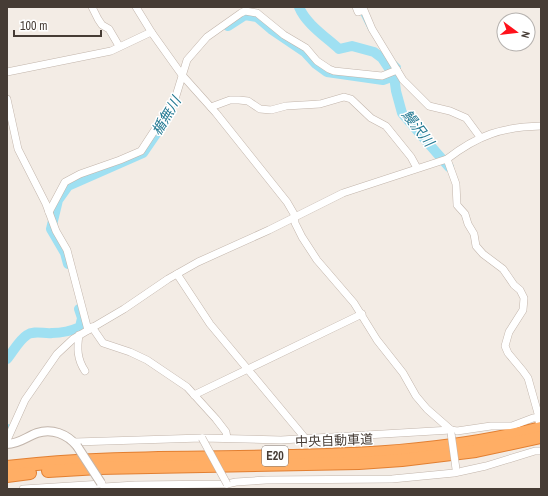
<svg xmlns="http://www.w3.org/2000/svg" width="548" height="496" font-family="'Archivo Narrow','Noto Sans JP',sans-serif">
<rect width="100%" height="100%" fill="#f3ece5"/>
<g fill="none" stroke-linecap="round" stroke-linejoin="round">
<g stroke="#9fe0f2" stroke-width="1.5">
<polyline points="361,14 369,30"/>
<polyline points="396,62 400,66 400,69"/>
</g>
<g stroke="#9fe0f2" stroke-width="10">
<path d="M299 7C306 24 326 37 339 49L352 46 374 52 382 58 394 76 396 91 402 113 449 167"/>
<polyline points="228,26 245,15 257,17 271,29 305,52 316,64 327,72 383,80 394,76"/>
<polyline points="68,264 65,253 51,229 58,200 68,186 143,153 158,131"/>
<path d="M7 359C13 352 19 340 27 335 34 330 44 334 52 333 62 333 71 331 80 327L82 318 79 309"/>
<polyline points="7,429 7,430"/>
</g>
<defs>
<g id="minor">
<polyline points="92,7 98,19 102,25 109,29 119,46"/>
<polyline points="136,7 152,33"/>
<polyline points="356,7 358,12 364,10 372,29 403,80 429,106 450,111 466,118 480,137"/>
<polyline points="7,72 111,51 149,33 152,33 182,75 216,113 287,202 294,214 295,223 302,237 317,260 354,303 377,340 403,373 416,396 427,409 451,430 451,433"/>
<polyline points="7,99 18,149 46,204 56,231 67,250 88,330"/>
<polyline points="211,107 230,100 239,100 248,101 260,109 271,110 286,106 320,104 344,97 351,99 371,118 386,126 411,157 417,168"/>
<polyline points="447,159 456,184 457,205 465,214 468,224 474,234 476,246 483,254 503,269 514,285 520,290 524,298 523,310 509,332 505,346 508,353 523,371 528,378 539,417 539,422"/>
<polyline points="49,212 65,182 80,174 120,160 141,151 175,99 187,60 207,37 241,13 245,11 257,13 284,35 306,48 317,61 329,69 334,71 382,76 397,70"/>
<polyline points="177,274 210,324 305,438"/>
<polyline points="92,327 103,343 130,352 147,360 187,387 216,419 226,432 227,438"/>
<path d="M79 335C77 348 77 359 85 371"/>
<polyline points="194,395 362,314"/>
<path d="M7 440 25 400 57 354 73 339 124 309 168 279 198 262 269 230 343 193 447 159C478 135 502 127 541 126"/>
<polyline points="75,442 202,438 281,440 451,430 457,431 491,426 512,426 533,418 541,417"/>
<polyline points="104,487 135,485 227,484 236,482 266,480 392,479 454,473 486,466 535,451 541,451"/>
<polyline points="23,489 102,484"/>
</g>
<path id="tertiary" d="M7 444C19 444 26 437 37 433 52 428 67 434 77 446"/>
<g id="motorway">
<path d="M7 467C184 446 367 473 541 428"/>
<polyline points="48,471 99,468 359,463 402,460 476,451 541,437"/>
<polyline points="7,476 30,473"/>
</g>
</defs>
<use href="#minor" stroke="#c2b5ab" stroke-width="8"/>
<use href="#tertiary" stroke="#c2b5ab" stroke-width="10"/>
<use href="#motorway" stroke="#e27f31" stroke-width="14"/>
<use href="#minor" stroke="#fff" stroke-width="7"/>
<use href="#tertiary" stroke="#fff" stroke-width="8"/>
<use href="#motorway" stroke="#ffae65" stroke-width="12"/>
<defs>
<g id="minor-bridge">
<polyline points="451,433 456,469"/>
<polyline points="202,438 227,484"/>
</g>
<polyline id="tertiary-bridge" points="77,446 101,483"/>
</defs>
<use href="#minor-bridge" stroke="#c2b5ab" stroke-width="8" stroke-linecap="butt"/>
<use href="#tertiary-bridge" stroke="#c2b5ab" stroke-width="10" stroke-linecap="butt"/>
<use href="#minor-bridge" stroke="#fff" stroke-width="7"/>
<use href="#tertiary-bridge" stroke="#fff" stroke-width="8"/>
</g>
<g text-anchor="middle" stroke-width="3" stroke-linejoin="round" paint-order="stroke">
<rect fill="#fff" stroke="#7e7672" stroke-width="1" x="262" y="446" width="26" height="20" rx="3"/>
<g font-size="12" font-weight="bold" fill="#463c35">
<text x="275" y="460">E20</text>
</g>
<g font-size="13" fill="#463c35" stroke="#fff">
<text transform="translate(334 440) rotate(-2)" y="5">中央自動車道</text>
</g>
<g font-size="14" font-style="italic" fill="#267b94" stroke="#fff">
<text transform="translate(166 116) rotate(-59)" y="5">楯無川</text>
<text transform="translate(418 128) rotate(52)" y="5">鰻沢川</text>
</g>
</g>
<rect width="548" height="496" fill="none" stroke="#463c35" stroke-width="16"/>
<g transform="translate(516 32) rotate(105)"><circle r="19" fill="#ffffff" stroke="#b5b1ae"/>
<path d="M0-3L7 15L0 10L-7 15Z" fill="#ff111b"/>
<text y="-6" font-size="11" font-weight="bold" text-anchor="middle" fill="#463c35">N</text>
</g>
<path d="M14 30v6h87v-6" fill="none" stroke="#463c35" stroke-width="2"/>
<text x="20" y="30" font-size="12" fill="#463c35" stroke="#ffffff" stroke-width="3" paint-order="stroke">100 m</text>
</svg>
